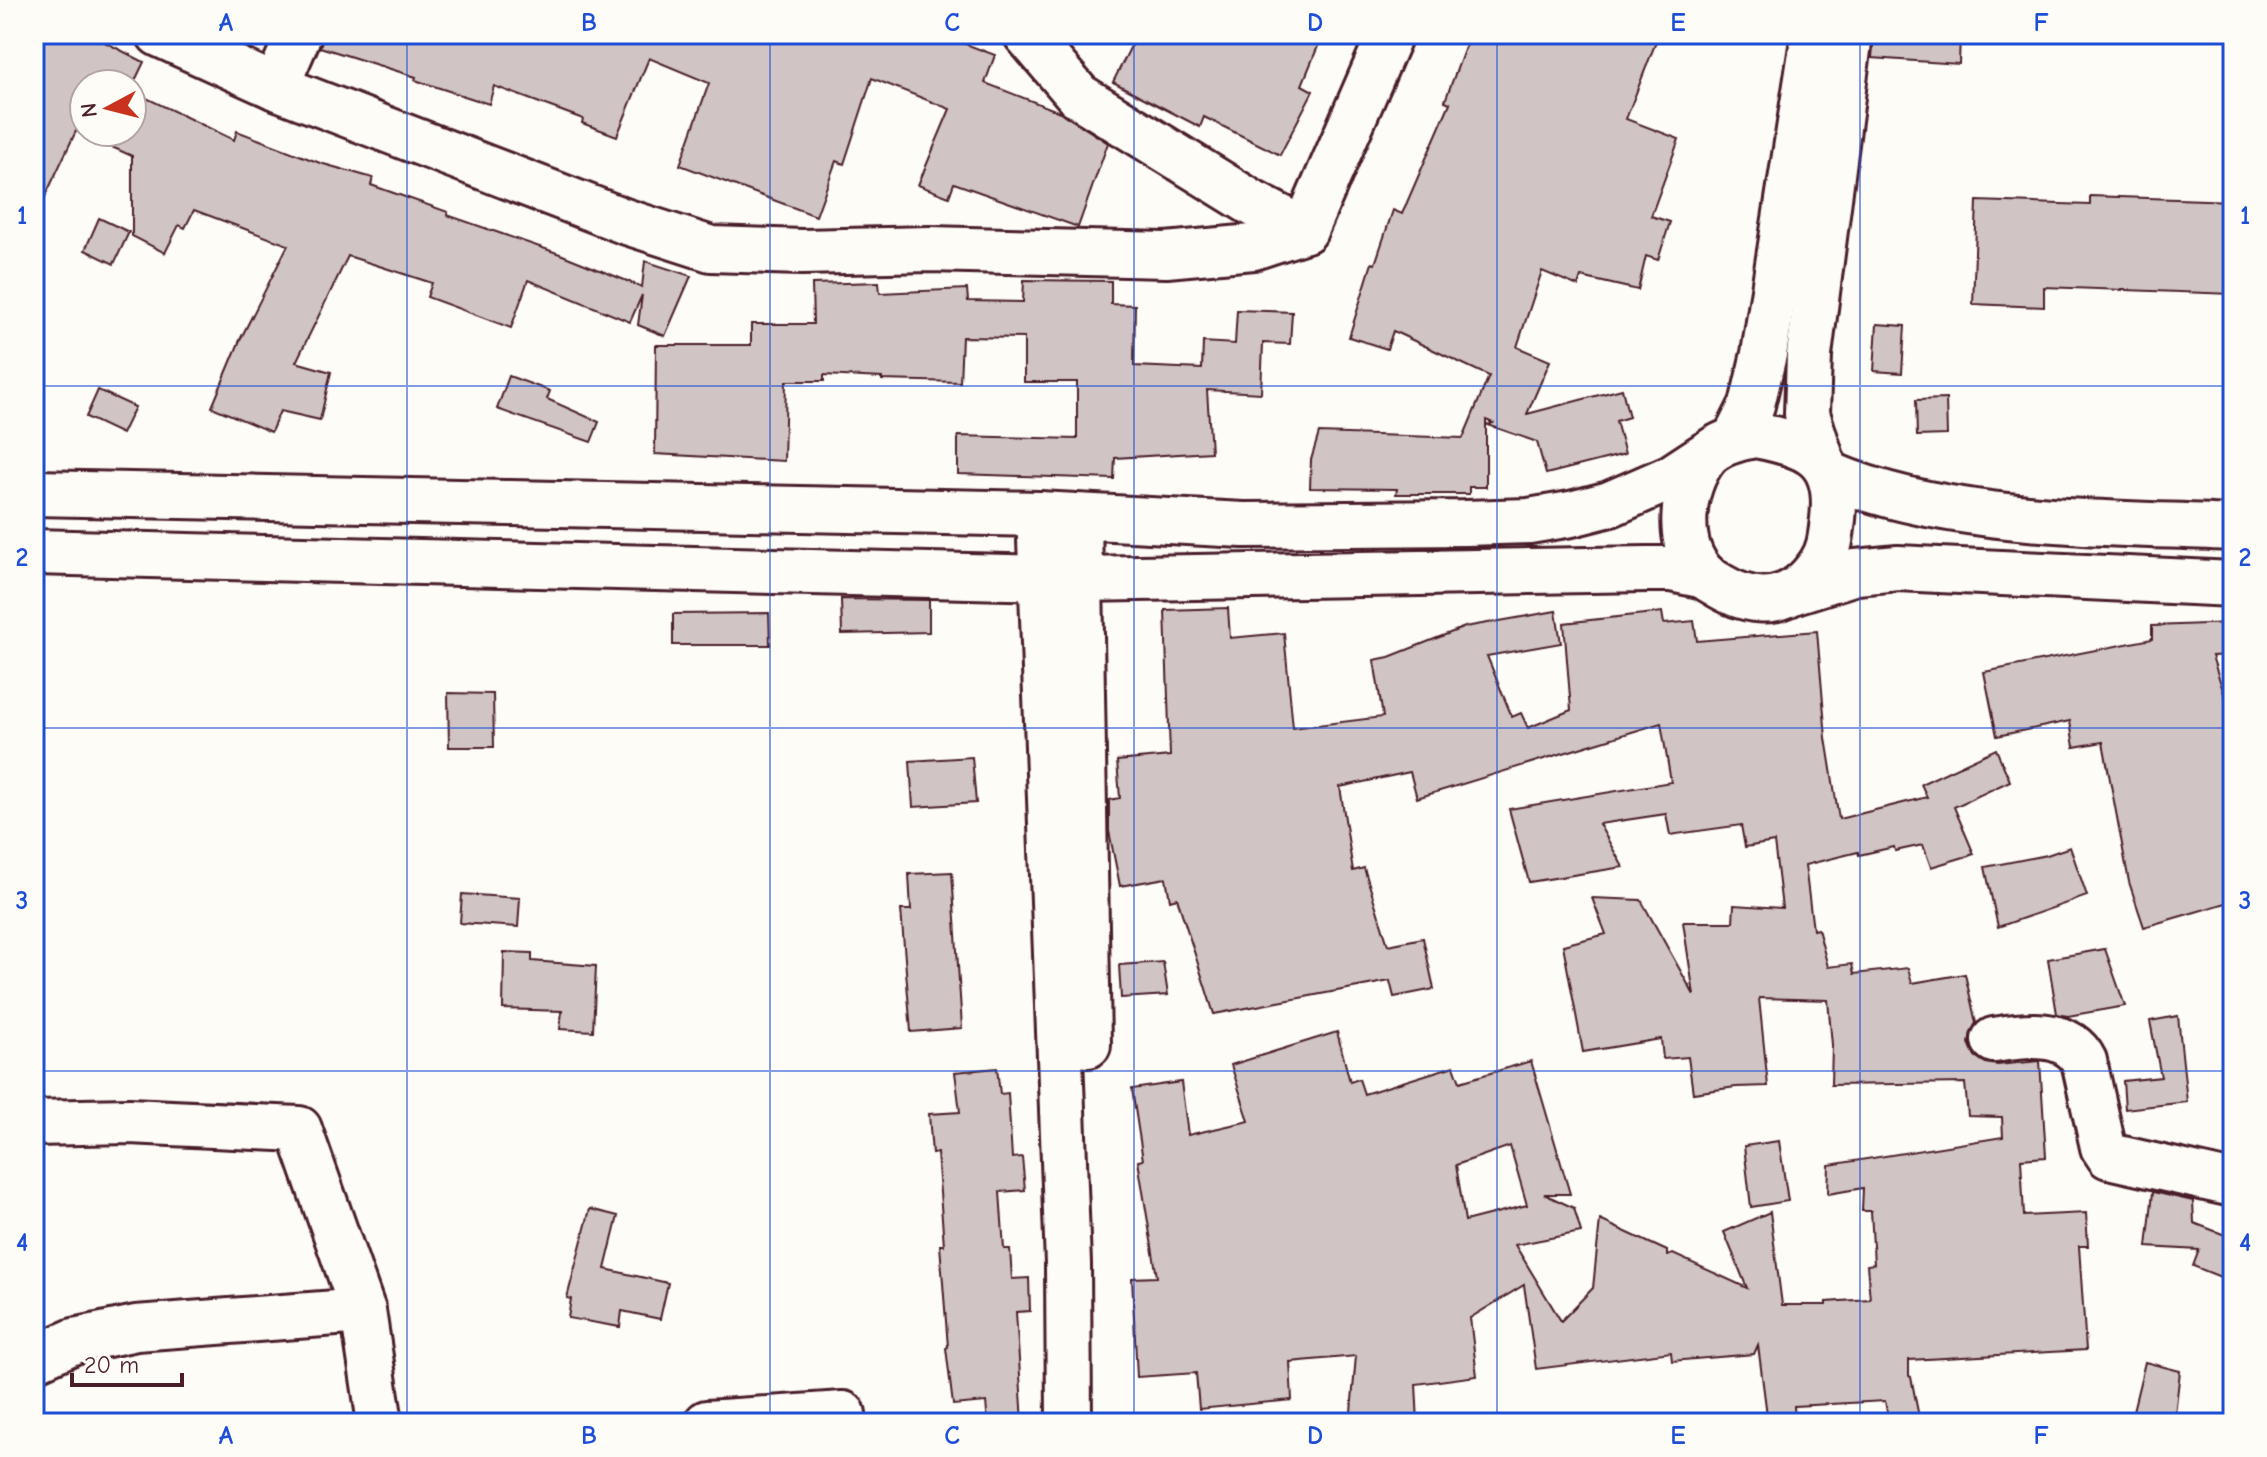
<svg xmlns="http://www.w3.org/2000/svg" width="2267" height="1457" font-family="'Comic Neue',sans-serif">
<rect width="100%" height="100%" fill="#fdfcf7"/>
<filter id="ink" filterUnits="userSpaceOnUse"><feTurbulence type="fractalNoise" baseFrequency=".0125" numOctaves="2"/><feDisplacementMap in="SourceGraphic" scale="16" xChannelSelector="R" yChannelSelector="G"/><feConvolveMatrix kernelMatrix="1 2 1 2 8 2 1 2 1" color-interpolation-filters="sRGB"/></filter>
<g filter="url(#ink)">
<g fill="#d0c5c4" stroke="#4a1f2b" stroke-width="2" fill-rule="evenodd">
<polygon points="46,34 89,34 144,62 132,87 132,84 84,84 84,132 132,132 132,91 234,140 237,131 320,163 373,178 371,185 448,212 447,215 560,254 642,287 645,261 691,276 665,336 638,325 642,295 630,322 528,280 511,328 427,297 432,283 348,256 296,362 331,372 320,420 280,411 271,432 212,407 240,340 288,245 194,210 185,228 179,225 165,253 132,236 132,156 76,131 34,220 34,61"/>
<polygon points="324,34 939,34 995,55 985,83 1060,112 1108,143 1078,227 954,183 949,197 918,185 950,109 872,78 844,164 836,161 816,216 680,165 709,83 649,58 617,136 582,123 583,119 494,86 489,104 415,80 416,77 320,47"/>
<polygon points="1137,34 1323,34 1302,85 1313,91 1280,155 1204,117 1200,127 1113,82"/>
<polygon points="1470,34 1659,34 1626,119 1679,139 1651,216 1670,222 1658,260 1646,256 1638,290 1581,277 1578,286 1542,271 1517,347 1550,361 1527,414 1622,389 1629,417 1616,421 1625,454 1546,474 1537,442 1488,425 1493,423 1486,420 1486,487 1469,487 1469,494 1396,494 1397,489 1310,488 1311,460 1319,433 1463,438 1489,376 1393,331 1387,349 1349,337 1372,263 1375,264 1393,210 1402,214 1450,103 1445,101"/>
<polygon points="1874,34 1960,34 1959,64 1872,58"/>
<polygon points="2090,196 2233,201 2233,294 2044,287 2044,307 1973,304 1977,201 2090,205"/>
<polygon points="99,218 129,232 114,264 85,250"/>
<polygon points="1024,280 1111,281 1111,304 1135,305 1134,366 1202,369 1203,342 1235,344 1237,310 1292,312 1290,344 1263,343 1261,393 1207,390 1211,452 1115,458 1114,479 958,474 958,436 1077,439 1077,382 1024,382 1024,338 962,337 960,382 882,380 882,378 824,375 824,381 786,381 784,461 655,454 656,345 751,345 751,324 813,324 812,284 879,282 880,293 967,289 968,301 1023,302"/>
<polygon points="1877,324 1905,326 1902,373 1874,371"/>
<polygon points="509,376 550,391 547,399 599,422 591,442 497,409"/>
<polygon points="98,390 135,407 122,434 86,417"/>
<polygon points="1946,399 1947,435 1917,436 1916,400"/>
<polygon points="841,599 929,600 929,632 842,634"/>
<path d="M1228 608 1230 638 1284 633 1293 728 1383 717 1374 660 1389 657 1465 627 1556 611 1561 643 1487 656 1512 717 1521 713 1528 728 1571 710 1564 623 1662 612 1664 624 1694 621 1697 641 1817 631 1826 738 1839 819 1927 797 1921 784 1996 749 2010 781 1954 807 1974 854 1931 867 1923 845 1895 851 1894 847 1859 855 1858 852 1805 865 1813 930 1818 929 1828 967 1852 964 1854 974 1908 968 1912 983 1965 974 1976 1023 1971 1032 1969 1043 1975 1056 1986 1063 1997 1065 2040 1061 2046 1157 2021 1159 2024 1216 2086 1213 2088 1246H2079L2086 1350 1909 1360V1376L1911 1377 1919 1417 1889 1423 1885 1401 1794 1406 1795 1423H1768L1758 1345 1754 1354 1672 1361 1671 1352 1536 1369 1524 1285 1470 1318 1477 1376 1416 1384 1418 1423H1350L1356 1356 1290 1362 1292 1400 1199 1409 1196 1373 1137 1377 1132 1278 1157 1277 1138 1161 1143 1160 1132 1089 1181 1082 1188 1135 1249 1121 1231 1065 1337 1032 1350 1082 1359 1079 1364 1094 1454 1066 1460 1082 1531 1061 1570 1194H1544L1574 1208 1581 1232 1515 1245 1561 1321 1593 1288 1600 1220 1667 1251V1256L1673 1254 1747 1288 1724 1232 1770 1212 1782 1305H1826V1302L1870 1299 1867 1265 1874 1264 1871 1211H1862L1863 1188 1828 1194 1829 1165 2003 1137 2002 1117 1968 1116 1965 1083 1831 1085 1832 1045 1828 1000 1759 998 1768 1086 1736 1087 1693 1093 1688 1057 1663 1059 1661 1039 1583 1052 1563 945 1606 934 1592 898 1641 900 1694 995 1683 922H1733L1734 905 1782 908 1774 842 1745 847 1741 825 1670 835 1666 814 1599 824 1623 867 1529 882 1509 809 1671 782 1661 723 1417 798 1410 772 1340 787 1353 871 1364 868 1388 945 1423 938 1434 989 1394 997 1390 981 1214 1014 1177 898 1170 900 1166 878 1120 886 1109 831V800L1120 798 1117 761 1170 756 1165 610ZM1510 1146 1527 1205 1465 1221 1456 1165Z"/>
<polygon points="769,613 770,645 673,645 673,614"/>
<polygon points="2233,623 2233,655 2212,656 2233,722 2233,769 2221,773 2233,811 2233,901 2144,927 2129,882 2103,742 2074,747 2070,721 1997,736 1984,672 2152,639 2152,626"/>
<polygon points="448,693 493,694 494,747 449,747"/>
<polygon points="972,757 976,803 913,807 910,761"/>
<polygon points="2070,847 2087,896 1998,927 1985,867 2047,855"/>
<polygon points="952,872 962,1028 911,1032 901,910 911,910 909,874"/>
<polygon points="462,894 520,898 518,927 460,923"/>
<polygon points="2105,949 2125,1006 2068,1016 2057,1014 2048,959"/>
<polygon points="504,952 532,953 532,961 596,966 593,1031 560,1029 562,1011 503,1009"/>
<polygon points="1163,962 1168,995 1121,998 1119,965"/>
<polygon points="2178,1016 2187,1102 2125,1109 2123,1081 2161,1077 2150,1021"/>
<polygon points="997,1068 1000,1094 1008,1093 1012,1158 1022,1157 1025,1190 1000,1192 1004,1249 1010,1249 1012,1279 1029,1278 1030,1311 1016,1312 1023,1423 988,1423 986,1402 953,1405 946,1348 948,1347 940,1245 944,1245 937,1153 932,1154 929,1114 960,1112 955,1072"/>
<polygon points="1779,1141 1788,1201 1751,1207 1744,1146"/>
<polygon points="2153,1192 2193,1201 2194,1223 2233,1238 2233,1282 2193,1266 2199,1250 2147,1247"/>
<polygon points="590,1209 618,1216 605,1269 668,1283 660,1319 622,1311 620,1327 568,1318 571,1299 567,1298"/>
<polygon points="2145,1362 2180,1371 2174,1423 2130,1423"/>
</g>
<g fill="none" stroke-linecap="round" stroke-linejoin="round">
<defs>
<g id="minor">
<polyline points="159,34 276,87 624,221 711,249 802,252 930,249 1166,255 1253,247 1305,230 1390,34"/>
<polyline points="1026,34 1079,96 1252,203 1305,230"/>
<polyline points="276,87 299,34"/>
<polyline points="1039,514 1068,1264 1069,1423"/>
<polyline points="1079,518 1088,1045"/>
<path d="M1994 1040C2025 1035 2068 1029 2084 1061L2103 1147 2109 1156 2233 1184"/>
<polyline points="34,1123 129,1121 299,1129 363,1311 380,1423"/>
<polyline points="34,1359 74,1341 136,1328 363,1311"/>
<polyline points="707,1423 843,1414"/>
</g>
<g id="tertiary">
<polyline points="1735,439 1752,405 1764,354 1814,34"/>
<polyline points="1821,458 1807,414 1809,355 1850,34"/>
</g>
<g id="secondary">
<path d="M1755 435C1808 445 1840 456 1833 519 1831 536 1830 551 1820 565 1794 603 1759 609 1720 586 1716 583 1708 580 1705 576 1674 546 1681 488 1705 457 1716 444 1739 438 1755 435Z"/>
<path d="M1831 475C1946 525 2108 522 2233 528"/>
<polyline points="34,493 1039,514 1243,525 1465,523 1529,521 1571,514 1610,504 1672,477 1707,454"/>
<polyline points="34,552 1081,579 1648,569 1671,569 1705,576"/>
<polyline points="1795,591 1856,572 1898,568 2233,584"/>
</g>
</defs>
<use href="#minor" stroke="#4a1f2b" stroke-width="50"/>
<use href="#tertiary" stroke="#4a1f2b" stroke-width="50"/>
<use href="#secondary" stroke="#4a1f2b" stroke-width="50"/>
<use href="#minor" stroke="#fdfcf7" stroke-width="44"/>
<use href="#tertiary" stroke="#fdfcf7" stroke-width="44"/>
<use href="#secondary" stroke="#fdfcf7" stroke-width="44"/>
</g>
</g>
<path fill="none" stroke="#1d4ed8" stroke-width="2" stroke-opacity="0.55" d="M407 34V1423M770 34V1423M1134 34V1423M1497 34V1423M1860 34V1423M34 386H2233M34 728H2233M34 1071H2233"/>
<rect width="2267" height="1457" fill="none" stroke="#fdfcf7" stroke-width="88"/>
<g transform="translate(108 108) rotate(263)"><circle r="38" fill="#fdfcf7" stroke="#b5a4a5" stroke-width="2"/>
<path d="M0-6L14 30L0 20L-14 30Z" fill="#c8321e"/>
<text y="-12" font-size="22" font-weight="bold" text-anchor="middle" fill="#4a1f2b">N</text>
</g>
<path d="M72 1373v12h110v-12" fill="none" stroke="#4a1f2b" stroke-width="4"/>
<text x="84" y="1373" font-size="24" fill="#4a1f2b" stroke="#fdfcf7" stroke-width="6" paint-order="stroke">20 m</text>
<rect x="44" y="44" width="2179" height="1369" fill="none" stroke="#1d4ed8" stroke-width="3"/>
<g font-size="26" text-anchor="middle" font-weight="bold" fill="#1d4ed8">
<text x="226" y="31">A</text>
<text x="589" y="31">B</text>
<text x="952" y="31">C</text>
<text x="1315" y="31">D</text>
<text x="1678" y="31">E</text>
<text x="2041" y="31">F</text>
<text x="22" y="224">1</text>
<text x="2245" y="224">1</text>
<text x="22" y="566">2</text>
<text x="2245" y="566">2</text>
<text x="22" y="909">3</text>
<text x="2245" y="909">3</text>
<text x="22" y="1251">4</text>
<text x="2245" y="1251">4</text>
<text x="226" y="1444">A</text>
<text x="589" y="1444">B</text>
<text x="952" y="1444">C</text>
<text x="1315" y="1444">D</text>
<text x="1678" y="1444">E</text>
<text x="2041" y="1444">F</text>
</g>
</svg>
